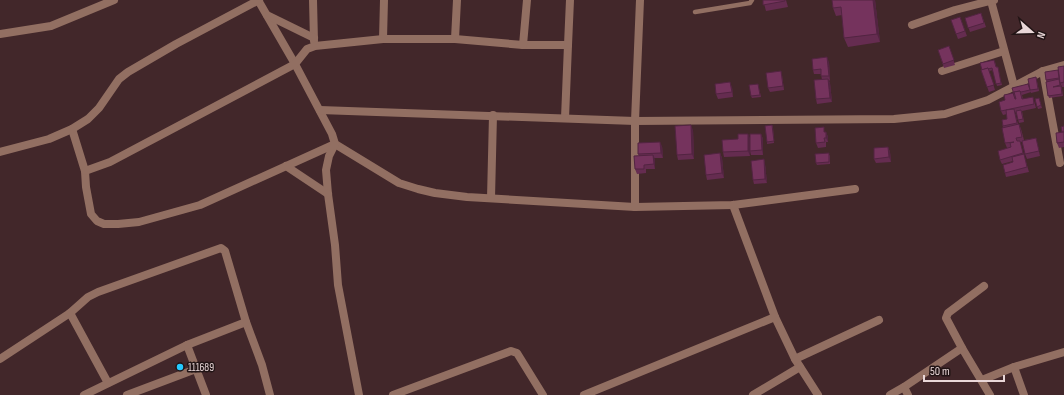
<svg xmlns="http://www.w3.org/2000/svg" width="1064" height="395" font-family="'Sofia Sans Condensed',sans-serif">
<rect width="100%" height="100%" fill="#42272a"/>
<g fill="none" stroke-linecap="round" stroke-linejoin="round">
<polyline stroke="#926f62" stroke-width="4.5" points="695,12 750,3 752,0"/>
<g stroke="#926f62" stroke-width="8">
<polyline points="258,0 295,64 332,134 335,144 399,183 418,189 435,193 467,197 635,207 733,205 855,189"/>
<polyline points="313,0 314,41"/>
<polyline points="991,1 1014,86"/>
<polyline points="267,15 314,38"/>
<polyline points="912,25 955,10 994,0"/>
<polyline points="0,34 51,26 114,0"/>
<polyline points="383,39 384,0"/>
<polyline points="455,39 457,0"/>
<polyline points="523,45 568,45 565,118"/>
<polyline points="568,45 570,0"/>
<polyline points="942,71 1004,51"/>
<polyline points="1043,71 1060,163"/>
<polyline points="320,110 635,121 894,119 945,114 988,100 1043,71 1064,65"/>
<polyline points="72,129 85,171 86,187 91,214 97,221 104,224 118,224 139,222 200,205 335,144"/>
<polyline points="335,144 329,156 326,170 328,194 335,245 338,285 359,395"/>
<polyline points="0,152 49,139 72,129 88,119 99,108 119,79 128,72 176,44 259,0"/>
<polyline points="286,166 328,194"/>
<polyline points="85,171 110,162 295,64 307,49 315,46 383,39 455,39 523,45 527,0"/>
<polyline points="491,198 493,115"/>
<polyline points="733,205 775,317"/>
<polyline points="635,207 635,121 640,0"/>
<polyline points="984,286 948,313 946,318 962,348 990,395"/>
<polyline points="70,313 108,383"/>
<polyline points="187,345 206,395"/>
<polyline points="0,359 70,313 88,297 98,292 221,248 225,251 246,322 262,365 270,395"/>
<polyline points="795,359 879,320"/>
<polyline points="1014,367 1024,395"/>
<polyline points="982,380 1014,367 1064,352"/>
<polyline points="904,387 908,395"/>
<polyline points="84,395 187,345 246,322"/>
<polyline points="127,395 196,369"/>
<polyline points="393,395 511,351 517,353 543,395"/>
<polyline points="584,395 775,317 795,359 818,395"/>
<polyline points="753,395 800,367"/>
<polyline points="890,395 904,387 962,348"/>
</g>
</g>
<g fill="#652c50">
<polygon points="763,0 786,0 788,7 766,11"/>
<polygon points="832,0 875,0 880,42 848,47 844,38 842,15 836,16 833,8"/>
<polygon points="981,13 986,27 970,32 965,18"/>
<polygon points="960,17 967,36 958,39 951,20"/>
<polygon points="949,46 955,65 944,68 938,50"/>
<polygon points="829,62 830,80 829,81 830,83 832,102 817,104 816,99 822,80 821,74 814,74 813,70"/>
<polygon points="995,62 1002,85 997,86 993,70 989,71 995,90 989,92 981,70"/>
<polygon points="1064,66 1064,87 1062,87 1059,80 1062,89 1063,96 1049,98 1046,80 1058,70"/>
<polygon points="782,75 784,90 770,92 768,88"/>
<polygon points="1036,77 1039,91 1031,93 1030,90"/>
<polygon points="758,84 761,97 752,98 751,96"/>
<polygon points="1028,84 1031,92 1022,95 1023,99 1034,101 1036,108 1022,111 1024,122 1019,123 1016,112 1015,113 1018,124 1019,124 1021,129 1024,140 1036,138 1037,142 1040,156 1027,159 1025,154 1022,142 1020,142 1029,172 1006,177 1005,173 1013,162 1013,161 1002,164 1000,160 1007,148 1005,143 1003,128 1002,120 1007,119 1007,114 1003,115 1001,111 1005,100 1013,93"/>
<polygon points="732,87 733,97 718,99 716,94"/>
<polygon points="1039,98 1042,108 1038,109 1035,99"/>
<polygon points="772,125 773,127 774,143 767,144 767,142"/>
<polygon points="1064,126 1064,147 1059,148 1057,143"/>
<polygon points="693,130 694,159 678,160 677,155"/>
<polygon points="825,132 826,132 828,137 828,142 826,142 826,147 818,148 816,143"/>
<polygon points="748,134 750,139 761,134 763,139 763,155 751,155 750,151 750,156 724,157 723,152 738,139"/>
<polygon points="662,146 663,158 654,158 655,169 646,169 646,173 637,174 635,169 639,156 638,154"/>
<polygon points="888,147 890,152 891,162 876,163 874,159"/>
<polygon points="720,153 722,158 724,178 707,180 706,175"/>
<polygon points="830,155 830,164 817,165 816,163"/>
<polygon points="764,159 765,164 767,183 754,184 753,180"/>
</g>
<g fill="#522441">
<polygon points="873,0 875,0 880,42 877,34"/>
<polygon points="827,57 829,62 830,80 829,76"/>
<polygon points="828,79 830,83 832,102 830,98"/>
<polygon points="730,82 732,87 733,97"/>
<polygon points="691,125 693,130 694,159 692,154"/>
<polygon points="826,132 828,137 828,142 826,138"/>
<polygon points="748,134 750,139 750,156 748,151"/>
<polygon points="761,134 763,139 763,155 762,150"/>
<polygon points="660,142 662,146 663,158 661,153"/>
<polygon points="888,147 890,152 891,162 889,157"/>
<polygon points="720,153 722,158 724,178 722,173"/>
<polygon points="653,155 655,159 655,169 654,164"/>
<polygon points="764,159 765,164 767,183 765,179"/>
</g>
<g fill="#75335d" stroke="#522441">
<polygon points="763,0 785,0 785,1 763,5"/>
<polygon points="832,0 873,0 877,34 844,38 841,7 833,8"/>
<polygon points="981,13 984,23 968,28 965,18"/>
<polygon points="960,17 965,31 956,34 951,20"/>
<polygon points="949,46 954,60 943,64 938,50"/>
<polygon points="827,57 829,76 821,76 821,69 813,70 812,59"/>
<polygon points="994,60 996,67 998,67 1001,83 996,84 992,68 988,69 988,68 982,70 980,63"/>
<polygon points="1064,66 1064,82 1060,83 1058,67"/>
<polygon points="988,68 994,85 987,87 981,70"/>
<polygon points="1058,70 1059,78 1046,80 1045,72"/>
<polygon points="781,71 783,86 768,88 766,73"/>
<polygon points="1036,77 1038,89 1030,90 1028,79"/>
<polygon points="828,79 830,98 816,99 814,80"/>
<polygon points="1059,79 1060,85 1053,87 1061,86 1062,94 1048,96 1046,82"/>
<polygon points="730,82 732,92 716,94 715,84"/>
<polygon points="758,84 760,95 751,96 749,85"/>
<polygon points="1028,84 1030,90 1021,92 1020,91 1014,92 1014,94 1012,88"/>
<polygon points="1020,91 1022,99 1033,97 1034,104 1001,111 999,102 1005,100 1004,95 1013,93 1015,99 1016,99 1014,92"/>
<polygon points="1039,98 1041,105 1037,107 1035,99"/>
<polygon points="1014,109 1017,123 1003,126 1002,120 1007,119 1006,110"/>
<polygon points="1021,110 1023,119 1018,120 1016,111"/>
<polygon points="1019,124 1022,137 1016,138 1017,141 1020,141 1023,153 1000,160 998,151 1011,147 1010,143 1014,142 1005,143 1002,128"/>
<polygon points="691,125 692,154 677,155 675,126"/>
<polygon points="772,125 774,141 767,142 765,126"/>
<polygon points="1064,126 1064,132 1062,132 1061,127"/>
<polygon points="824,127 824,132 826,132 826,138 824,138 825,142 816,143 815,128"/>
<polygon points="1064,132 1064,142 1057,143 1056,133"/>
<polygon points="738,134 748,134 748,151 723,152 722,140 738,139"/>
<polygon points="750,134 761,134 762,150 750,151"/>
<polygon points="1036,138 1039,151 1025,154 1022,141"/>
<polygon points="660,142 661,153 638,154 638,143"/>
<polygon points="888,147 889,157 874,159 874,148"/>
<polygon points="720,153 722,173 706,175 704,155"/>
<polygon points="829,153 829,162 816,163 815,154"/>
<polygon points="1024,154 1027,167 1005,173 1003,165 1013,162 1012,157"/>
<polygon points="653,155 654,164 644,165 644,169 635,169 634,156"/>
<polygon points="764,159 765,179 753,180 751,161"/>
</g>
<circle fill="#24c9fe" stroke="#211415" stroke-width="1.5" cx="180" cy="367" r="4"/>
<g text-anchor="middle" stroke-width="3" stroke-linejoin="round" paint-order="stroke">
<g font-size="11" fill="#e9d7d8" stroke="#211415" text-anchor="start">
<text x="188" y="371">111689</text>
</g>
</g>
<g transform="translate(1032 32) rotate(110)" stroke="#211415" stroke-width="3" paint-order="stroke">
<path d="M0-3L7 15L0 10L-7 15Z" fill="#e9d7d8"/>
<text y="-6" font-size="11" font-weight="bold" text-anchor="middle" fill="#e9d7d8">N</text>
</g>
<path d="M924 375v6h80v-6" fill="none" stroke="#e9d7d8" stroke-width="2"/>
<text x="930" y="375" font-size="12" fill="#e9d7d8" stroke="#211415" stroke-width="3" paint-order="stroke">50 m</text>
</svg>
